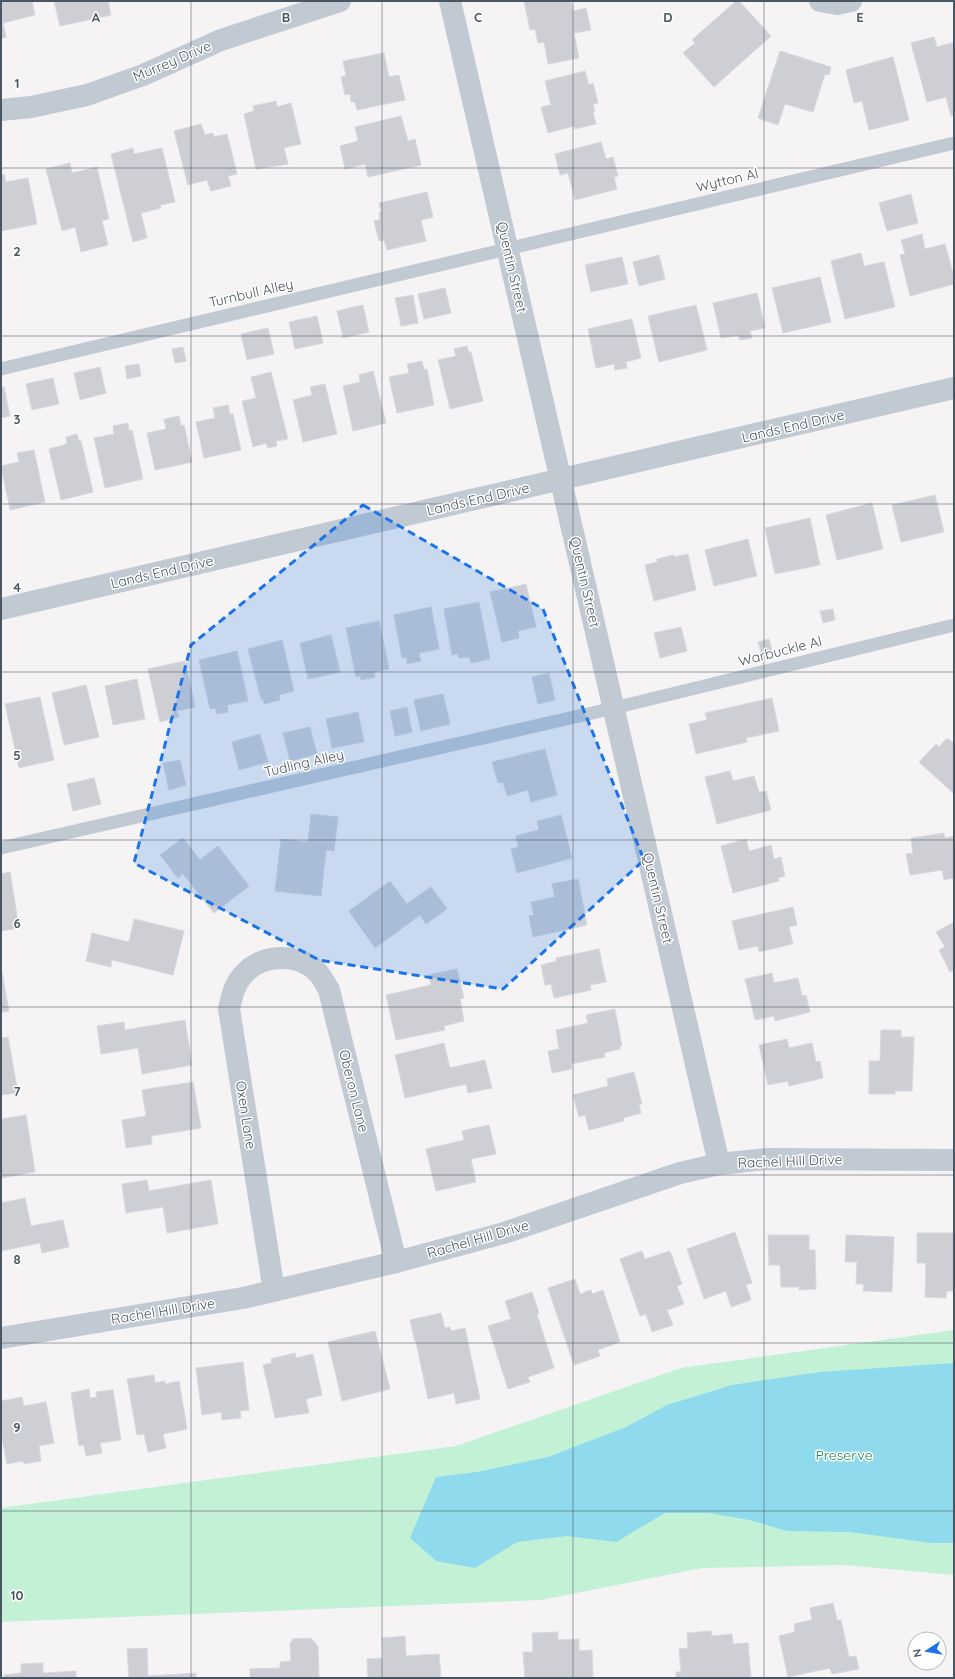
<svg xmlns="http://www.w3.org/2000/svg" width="955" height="1679" font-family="Quicksand,sans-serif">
<rect width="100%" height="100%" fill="#f5f3f3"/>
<polygon fill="#c3f1d5" points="954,1330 954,1575 845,1565 702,1568 541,1600 1,1622 1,1508 456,1446 681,1368"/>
<polygon fill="#90daee" points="954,1363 954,1543 931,1543 850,1532 787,1531 749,1520 709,1513 665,1513 616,1542 567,1536 517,1542 475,1568 436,1561 410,1538 436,1477 477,1472 548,1457 626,1427 667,1405 732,1385 820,1372"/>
<g fill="#cdcfd5" stroke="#d7d9de">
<polygon points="1,1 32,1 35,15 3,23 6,37 1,39"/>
<polygon points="54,1 108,1 111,15 60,26"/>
<polygon points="524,1 571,1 573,11 586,8 591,30 574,33 579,58 548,64 544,42 538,43 535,29 530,30"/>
<polygon points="736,1 739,1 771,36 714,87 683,53 695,43 692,40"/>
<polygon points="934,37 937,47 954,42 954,115 951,116 946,97 927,102 911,43"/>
<polygon points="780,51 831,67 829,75 825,74 813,112 785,104 778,125 758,118"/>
<polygon points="384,53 389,77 399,75 405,100 357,110 355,102 351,102 350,94 345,95 341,77 346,76 343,61"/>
<polygon points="893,57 909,120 869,130 862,101 854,103 846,70"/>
<polygon points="585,71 589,85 593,83 598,103 593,104 595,111 593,112 596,124 574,129 574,126 548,133 541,107 551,105 545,81"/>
<polygon points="276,101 277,107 291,103 301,144 284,148 288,164 256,169 244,114 254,111 253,106"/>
<polygon points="401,116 408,141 415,139 421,165 368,177 365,164 345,169 340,146 358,141 355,127"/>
<polygon points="201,124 205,135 213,133 214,137 227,134 237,174 228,176 231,186 211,191 207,180 188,185 174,131"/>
<polygon points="601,142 606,159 613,157 618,176 614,177 617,189 575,200 568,173 560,175 555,154"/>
<polygon points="133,148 134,154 162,148 175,202 160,205 161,208 141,213 147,238 133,242 111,154"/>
<polygon points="70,163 72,173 97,167 109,219 102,221 108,245 81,252 75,227 62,231 46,169"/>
<polygon points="4,174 6,182 28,178 37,224 1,231 1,175"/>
<polygon points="427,192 433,217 421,220 426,241 387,250 384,240 379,241 374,221 380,220 379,213 381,212 379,203"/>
<polygon points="911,194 918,223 887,231 879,203"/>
<polygon points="922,234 925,249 945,244 954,277 954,284 910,296 900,255 905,254 901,240"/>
<polygon points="861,253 864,266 884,262 895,307 845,319 831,261"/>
<polygon points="659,255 665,279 639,286 633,262"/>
<polygon points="622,257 628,284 591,292 585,265"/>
<polygon points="820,277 831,322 783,333 772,288"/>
<polygon points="445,288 451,313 424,319 418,294"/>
<polygon points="757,293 765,328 750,331 752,338 740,340 738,335 721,338 713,303"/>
<polygon points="413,295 418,323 401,326 395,298"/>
<polygon points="363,305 369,332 343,338 337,311"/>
<polygon points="696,305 707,350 659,362 648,316"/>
<polygon points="317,316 323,343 295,349 289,322"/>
<polygon points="632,319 641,358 626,362 627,368 615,370 614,364 596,368 588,329"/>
<polygon points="268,328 274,354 247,360 241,334"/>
<polygon points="467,346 469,352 471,352 483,401 450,409 438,360 456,356 454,349"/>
<polygon points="183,347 186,361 175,363 172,349"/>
<polygon points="422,361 424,370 427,369 434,405 397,413 389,377 409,373 407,364"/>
<polygon points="139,364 141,376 127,379 125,366"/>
<polygon points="100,367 106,393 80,400 74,373"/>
<polygon points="373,371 386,423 353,431 343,386 360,382 359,375"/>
<polygon points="271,372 288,439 276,441 277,446 268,448 266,443 253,447 242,401 256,398 251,377"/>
<polygon points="53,378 59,404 32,410 26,384"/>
<polygon points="325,384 337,434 303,442 293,400 312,395 310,387"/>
<polygon points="4,387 10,416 1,418 1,388"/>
<polygon points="228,405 230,414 233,414 241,450 204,458 196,422 215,418 213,408"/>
<polygon points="179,416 181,426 184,425 192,462 155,470 147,433 166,429 164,419"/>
<polygon points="128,423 129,431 132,430 143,479 105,488 94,438 114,434 113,426"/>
<polygon points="77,434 79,441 81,441 93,492 61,500 49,449 67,444 66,437"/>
<polygon points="34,450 45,502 10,510 1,466 19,462 17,453"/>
<polygon points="935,495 944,532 901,542 892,505"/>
<polygon points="872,503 883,549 837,560 826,515"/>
<polygon points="810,518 820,565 775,574 765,528"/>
<polygon points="748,539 757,576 714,586 705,550"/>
<polygon points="688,554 696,590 654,601 645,565 657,562 657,559 674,555 674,557"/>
<polygon points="526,584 536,627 518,631 519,638 502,642 490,592"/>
<polygon points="479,602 490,659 471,663 469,657 459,658 458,654 452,655 444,609"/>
<polygon points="431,607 439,649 419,653 421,661 407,664 406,657 402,658 394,615"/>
<polygon points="833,609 835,620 823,623 820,611"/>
<polygon points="379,621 389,669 374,672 375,677 361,680 360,676 356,677 346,628"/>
<polygon points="681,627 687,651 660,658 654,633"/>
<polygon points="331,635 340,672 308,679 300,643"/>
<polygon points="769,639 772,651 761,653 758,642"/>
<polygon points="282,640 294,691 279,695 280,700 264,704 263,699 261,699 248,649"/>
<polygon points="237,651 248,701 227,705 228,712 217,714 215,708 210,709 199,660"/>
<polygon points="185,661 195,707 177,711 179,717 160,722 148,669"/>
<polygon points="549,673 555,700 538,704 532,677"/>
<polygon points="137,679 145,719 113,725 105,686"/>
<polygon points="86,685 99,737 64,745 52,693"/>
<polygon points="443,694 450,724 421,731 414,700"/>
<polygon points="40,697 54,760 19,768 5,704"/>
<polygon points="772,698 779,731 746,738 747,742 696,754 689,724 707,720 705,713"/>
<polygon points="407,707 412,732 395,736 390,711"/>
<polygon points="358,712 364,742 332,748 326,719"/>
<polygon points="310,727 317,754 290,761 283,733"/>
<polygon points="260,734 268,762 239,770 232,742"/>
<polygon points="947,738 954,743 954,794 919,762 936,744 939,747"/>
<polygon points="545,749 557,795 531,802 528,790 507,796 503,782 498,783 492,762"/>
<polygon points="180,760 186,785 169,790 163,763"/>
<polygon points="730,771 733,781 754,776 759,792 766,791 771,810 717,824 705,777"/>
<polygon points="94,778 101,804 73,811 67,784"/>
<polygon points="311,814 338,817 334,851 326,850 321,896 275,891 281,839 308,842"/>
<polygon points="561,815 572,858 517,873 511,849 518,847 516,836 539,830 537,821"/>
<polygon points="944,833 945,838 954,836 954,878 944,880 942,870 910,875 906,854 913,853 911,838"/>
<polygon points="183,838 200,860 218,846 249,886 214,913 183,874 178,878 160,855"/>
<polygon points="746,839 749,851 771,845 774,859 781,857 785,876 778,878 779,881 733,893 721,846"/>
<polygon points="10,872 19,928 1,931 1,874"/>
<polygon points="578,879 587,925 533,937 529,916 534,915 531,902 555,897 552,884"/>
<polygon points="390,881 407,904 431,887 447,909 426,924 420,915 375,948 349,911"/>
<polygon points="793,907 797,925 789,927 793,944 759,952 758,946 739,950 732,921"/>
<polygon points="134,919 184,931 173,975 112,960 111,967 86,961 92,933 129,942"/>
<polygon points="954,922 954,970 950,972 939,950 945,947 936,932"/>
<polygon points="599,949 606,982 590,985 591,990 554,998 551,984 545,985 541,965 557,961 556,958"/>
<polygon points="1,967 9,1011 1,1012"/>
<polygon points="457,969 464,998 460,999 464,1021 444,1026 445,1030 396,1040 386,995 431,985 428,975"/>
<polygon points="772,973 774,983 798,978 802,996 806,995 810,1012 775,1021 774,1016 755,1020 745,979"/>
<polygon points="615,1009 622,1046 620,1046 620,1049 604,1053 605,1057 571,1064 572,1069 552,1073 548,1051 559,1049 556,1030 588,1023 586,1015"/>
<polygon points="185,1020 192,1065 142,1074 138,1048 101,1054 97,1026 124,1022 125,1030"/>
<polygon points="881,1030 901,1030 901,1037 914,1037 912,1091 895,1091 895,1094 869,1094 869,1061 880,1061"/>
<polygon points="8,1037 18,1093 1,1095 1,1038"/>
<polygon points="787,1039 789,1048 812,1043 816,1062 820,1061 823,1078 789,1086 788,1081 768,1085 759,1045"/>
<polygon points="444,1043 450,1068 485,1060 492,1088 468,1093 466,1084 405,1098 395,1055"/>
<polygon points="634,1072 642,1104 639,1104 641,1113 623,1118 624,1121 589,1130 585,1115 579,1117 573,1095 608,1086 607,1079"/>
<polygon points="193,1082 201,1128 151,1136 152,1144 126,1148 122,1120 146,1116 142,1090"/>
<polygon points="26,1115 35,1172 1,1178 1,1119"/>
<polygon points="489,1125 496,1154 471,1159 476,1182 436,1191 426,1149 464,1140 462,1131"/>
<polygon points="147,1180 149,1191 211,1180 218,1224 167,1233 163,1207 126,1213 122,1184"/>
<polygon points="25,1198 31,1226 63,1220 69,1247 42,1253 40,1243 1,1251 1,1203"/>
<polygon points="735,1232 752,1283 746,1285 751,1300 731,1307 726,1291 704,1299 687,1249"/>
<polygon points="917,1233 954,1233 954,1291 947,1291 946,1298 925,1297 926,1263 917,1263"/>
<polygon points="768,1235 809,1235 809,1250 815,1250 816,1289 799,1290 799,1287 781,1287 780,1265 769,1265"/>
<polygon points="846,1235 894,1237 892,1292 863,1291 864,1284 856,1284 857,1262 845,1262"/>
<polygon points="642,1251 645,1259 670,1251 682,1284 677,1286 684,1304 667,1310 673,1325 652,1332 646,1314 640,1316 620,1259"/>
<polygon points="575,1279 580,1294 591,1290 592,1294 603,1290 620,1342 598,1350 600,1356 574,1365 548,1288"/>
<polygon points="532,1292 539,1313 537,1314 554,1368 528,1377 530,1382 508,1389 488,1326 511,1319 505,1301"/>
<polygon points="441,1313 445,1328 450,1327 451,1331 465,1328 480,1399 456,1404 454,1393 428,1399 416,1342 415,1342 410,1320"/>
<polygon points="375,1331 390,1389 342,1401 328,1342"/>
<polygon points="295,1353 296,1358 313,1354 322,1395 306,1399 309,1413 275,1418 263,1365 272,1363 271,1359"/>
<polygon points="243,1362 249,1410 240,1411 241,1418 222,1420 221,1412 202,1415 196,1368"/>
<polygon points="154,1375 155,1383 165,1381 165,1384 179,1381 187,1429 163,1434 166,1448 148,1452 144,1434 137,1435 127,1379"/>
<polygon points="89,1389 90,1398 97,1397 96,1392 113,1390 121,1440 100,1443 102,1453 86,1456 84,1445 79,1446 71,1393"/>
<polygon points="22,1397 24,1406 46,1402 54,1443 39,1446 41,1461 24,1464 23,1461 7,1464 1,1432 1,1401"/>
<polygon points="833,1603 837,1620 841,1620 849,1657 856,1656 859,1669 832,1674 830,1668 788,1677 779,1636 795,1632 794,1624 812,1620 810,1608"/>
<polygon points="711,1631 712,1636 732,1634 733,1644 748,1643 751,1678 676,1678 676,1672 681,1672 679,1649 688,1648 687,1633"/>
<polygon points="558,1632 558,1640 579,1639 579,1651 592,1650 593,1678 525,1678 523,1652 533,1652 532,1633"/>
<polygon points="405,1636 406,1656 439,1654 441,1678 368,1678 367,1659 383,1658 382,1638"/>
<polygon points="311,1638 318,1646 319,1678 250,1678 250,1669 280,1668 280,1662 291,1661 290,1644 293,1639"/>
<polygon points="147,1648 148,1676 196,1673 196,1678 126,1678 129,1678 127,1649"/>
<polygon points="43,1663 43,1673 76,1671 76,1678 4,1678 4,1675 21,1673 21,1664"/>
</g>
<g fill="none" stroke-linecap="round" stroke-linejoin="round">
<g stroke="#c1cad2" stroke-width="13">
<polyline points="1,369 954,143"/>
<polyline points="1,848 614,708 954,625"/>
</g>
<g stroke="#c1cad2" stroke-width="22">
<polyline points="450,1 719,1164"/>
<polyline points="820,1 837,4 851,1"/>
<polyline points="1,110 31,107 87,95 143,75 221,40 340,1"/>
<polyline points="1,609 954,388"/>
<path d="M274 1291 229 1009C232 996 234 985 243 975 261 953 300 952 319 974 323 979 326 985 329 990L396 1262"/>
<polyline points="1,1338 243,1298 396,1262 504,1233 680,1173 719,1164 767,1159 954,1160"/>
</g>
</g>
<path fill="#1a73e8" fill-opacity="0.2" stroke="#1a73e8" stroke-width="3" stroke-dasharray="8 5" stroke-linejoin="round" d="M363 505 543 609 644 860 503 989 319 960 134 863 191 645Z"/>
<path fill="none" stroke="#4a5661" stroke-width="1" stroke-opacity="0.55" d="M191 1V1678M382 1V1678M573 1V1678M764 1V1678M1 168H954M1 336H954M1 504H954M1 672H954M1 840H954M1 1007H954M1 1175H954M1 1343H954M1 1511H954"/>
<g text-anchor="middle" stroke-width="3" stroke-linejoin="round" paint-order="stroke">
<g font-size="14" fill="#4a5661" stroke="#fff">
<text transform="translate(172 61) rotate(-23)" y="5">Murrey Drive</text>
<text transform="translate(727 180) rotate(-13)" y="5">Wytton Al</text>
<text transform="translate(512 267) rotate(77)" y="5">Quentin Street</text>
<text transform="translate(251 293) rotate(-13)" y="5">Turnbull Alley</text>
<text transform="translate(793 426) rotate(-13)" y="5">Lands End Drive</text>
<text transform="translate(478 499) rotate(-13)" y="5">Lands End Drive</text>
<text transform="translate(162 572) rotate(-13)" y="5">Lands End Drive</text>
<text transform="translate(585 582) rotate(77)" y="5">Quentin Street</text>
<text transform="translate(780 651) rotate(-14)" y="5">Warbuckle Al</text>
<text transform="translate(304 763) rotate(-13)" y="5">Tudling Alley</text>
<text transform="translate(658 898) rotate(77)" y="5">Quentin Street</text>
<text transform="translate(354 1091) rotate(76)" y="5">Oberon Lane</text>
<text transform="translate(246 1115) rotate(81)" y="5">Oxen Lane</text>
<text transform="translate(790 1161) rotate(-2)" y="5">Rachel Hill Drive</text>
<text transform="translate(478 1239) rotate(-16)" y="5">Rachel Hill Drive</text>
<text transform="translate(163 1311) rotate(-9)" y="5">Rachel Hill Drive</text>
</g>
<g font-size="14" fill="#17864f" stroke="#fff">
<text x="844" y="1460">Preserve</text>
</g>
</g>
<g font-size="13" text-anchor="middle" font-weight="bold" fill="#4a5661" stroke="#fff" stroke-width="3" stroke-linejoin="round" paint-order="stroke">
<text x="96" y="22">A</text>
<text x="286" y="22">B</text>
<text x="478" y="22">C</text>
<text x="668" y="22">D</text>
<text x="860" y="22">E</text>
<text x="17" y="88">1</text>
<text x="17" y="256">2</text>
<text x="17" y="424">3</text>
<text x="17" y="592">4</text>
<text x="17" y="760">5</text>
<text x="17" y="928">6</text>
<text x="17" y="1096">7</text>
<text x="17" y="1264">8</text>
<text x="17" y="1432">9</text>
<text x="17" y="1600">10</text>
</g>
<rect width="955" height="1679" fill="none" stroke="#4a5661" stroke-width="4"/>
<g transform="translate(927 1651) rotate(258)"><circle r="19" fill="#ffffff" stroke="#b7bbc0"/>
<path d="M0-3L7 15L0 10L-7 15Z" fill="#1a73e8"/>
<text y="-6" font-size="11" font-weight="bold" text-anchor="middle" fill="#4a5661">N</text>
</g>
</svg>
